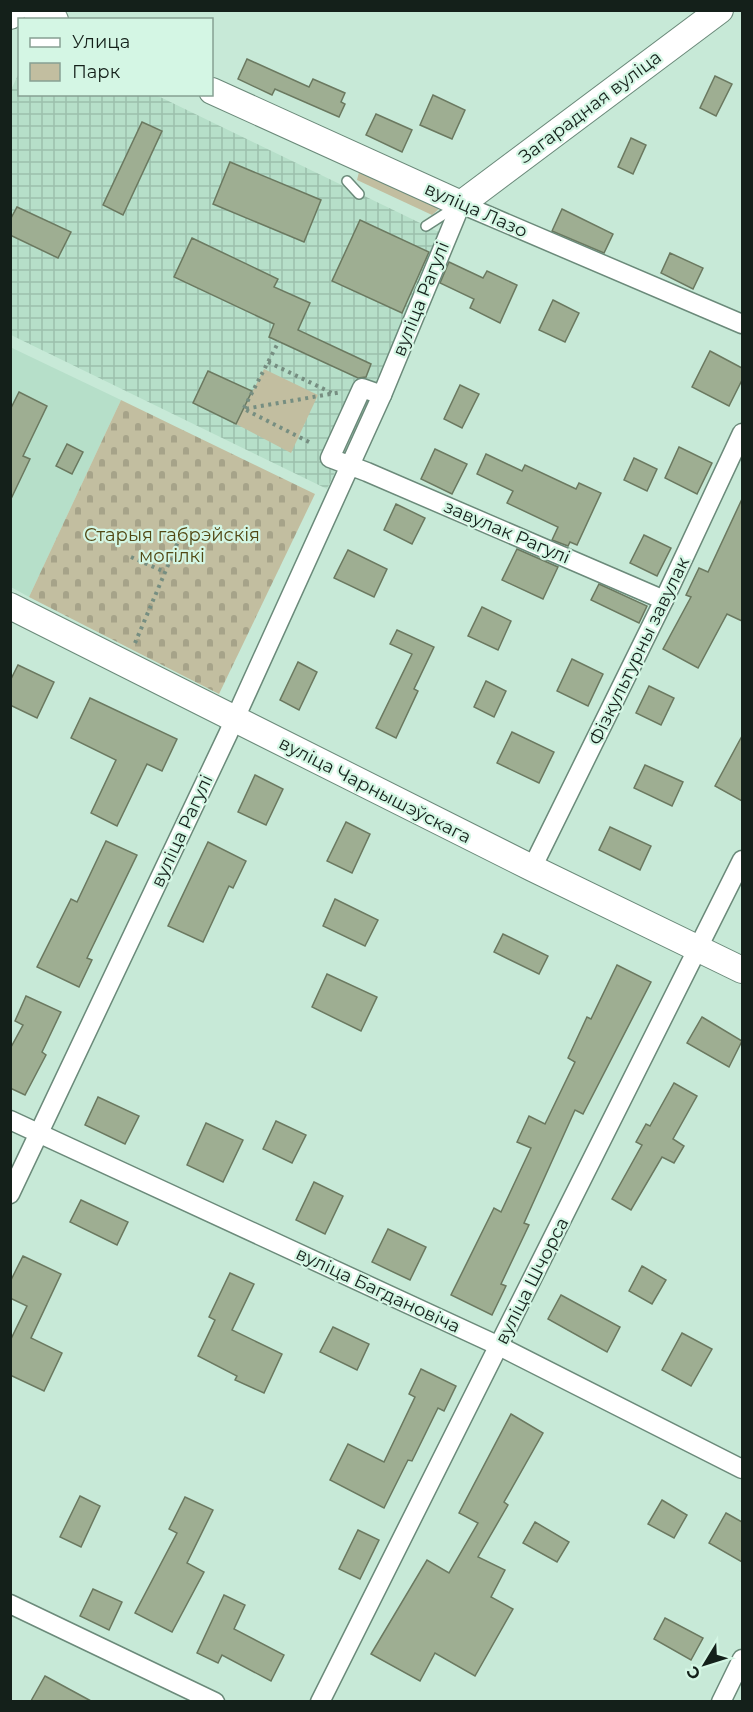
<svg xmlns="http://www.w3.org/2000/svg" width="753" height="1712" font-family="Montserrat,sans-serif">
<defs>
<pattern id="industrial-grid" width="8" height="8" patternUnits="userSpaceOnUse" patternTransform="scale(1.5)"><rect width="8" height="8" fill="#b6dfc9"/><path d="M0 4h8M4 0v8" fill="none" stroke="#9cbfac"/></pattern>
<pattern id="cemetery-stones" width="16" height="16" patternUnits="userSpaceOnUse" patternTransform="scale(1.5)"><rect width="16" height="16" fill="#c2bea0"/><path d="M2 7V4a2 2 0 0 1 4 0v3zM10 15v-3a2 2 0 0 1 4 0v3z" fill="#a6a389"/></pattern>
</defs>
<rect width="100%" height="100%" fill="#c7e9d7"/>
<polygon fill="#b6dfc9" points="10,347 121,400 29,597 11,587"/>
<polygon fill="url(#industrial-grid)" points="19,73 20,94 156,95 449,237 327,489 11,335 10,92"/>
<g fill="#c2bea0">
<polygon points="359,172 440,208 432,215 357,180"/>
<polygon points="264,369 318,395 291,453 236,424"/>
</g>
<polygon fill="url(#cemetery-stones)" points="121,400 315,494 219,694 29,597"/>
<g fill="#9eae92" stroke="#6b7960" stroke-width="1.5">
<polygon points="247,59 309,87 313,79 345,93 341,102 345,104 339,117 275,89 272,95 238,79"/>
<polygon points="715,76 732,84 716,116 700,108"/>
<polygon points="433,95 465,110 452,139 420,125"/>
<polygon points="376,114 412,130 402,152 366,135"/>
<polygon points="142,122 162,131 123,215 103,205"/>
<polygon points="631,138 646,145 633,174 618,167"/>
<polygon points="230,162 321,200 304,242 213,204"/>
<polygon points="17,207 71,232 58,258 10,235 10,220"/>
<polygon points="562,209 613,234 604,253 552,231"/>
<polygon points="360,220 429,252 402,313 332,281"/>
<polygon points="192,238 278,279 274,287 310,303 298,330 371,364 366,377 358,378 269,337 274,324 174,277"/>
<polygon points="670,253 703,268 693,289 661,273"/>
<polygon points="449,262 483,278 487,271 517,285 500,323 470,308 474,299 440,283"/>
<polygon points="553,300 579,313 565,342 539,330"/>
<polygon points="710,351 742,368 742,380 729,406 692,387"/>
<polygon points="208,371 252,391 236,424 193,403"/>
<polygon points="460,385 479,394 462,428 444,419"/>
<polygon points="19,392 47,406 23,456 30,459 10,501 10,410"/>
<polygon points="67,444 83,452 72,474 56,466"/>
<polygon points="679,447 712,463 697,494 665,478"/>
<polygon points="435,449 467,464 452,494 421,479"/>
<polygon points="486,454 522,471 525,465 576,489 579,483 601,493 577,545 570,542 568,546 552,540 558,527 507,503 513,491 477,474"/>
<polygon points="634,458 657,469 647,491 624,480"/>
<polygon points="742,499 742,621 727,614 698,668 663,649 691,597 686,595 699,568 708,572"/>
<polygon points="396,504 425,518 412,544 384,530"/>
<polygon points="644,535 671,548 657,576 630,563"/>
<polygon points="517,549 558,567 543,599 502,580"/>
<polygon points="348,550 387,569 374,597 334,578"/>
<polygon points="599,584 647,606 639,623 591,600"/>
<polygon points="482,607 511,621 498,650 468,636"/>
<polygon points="397,630 434,647 414,689 418,691 396,738 376,728 412,654 390,644"/>
<polygon points="572,659 603,674 588,706 557,691"/>
<polygon points="298,662 317,672 299,710 280,700"/>
<polygon points="18,665 54,682 37,718 10,705 10,681"/>
<polygon points="486,681 506,691 494,717 474,707"/>
<polygon points="649,686 674,698 661,725 636,713"/>
<polygon points="90,698 177,739 162,771 147,764 117,826 91,813 116,760 71,738"/>
<polygon points="512,732 554,752 539,783 497,763"/>
<polygon points="742,736 742,801 715,786"/>
<polygon points="645,765 683,782 672,806 634,788"/>
<polygon points="255,775 283,789 266,825 238,812"/>
<polygon points="346,822 370,834 352,873 327,861"/>
<polygon points="610,827 651,846 640,870 599,850"/>
<polygon points="106,841 137,855 87,958 92,960 79,987 37,967 71,899 77,902"/>
<polygon points="208,842 246,861 233,888 229,886 203,942 168,926"/>
<polygon points="335,899 378,920 365,946 323,926"/>
<polygon points="503,934 548,956 539,974 494,952"/>
<polygon points="617,965 651,982 583,1114 575,1110 524,1223 529,1225 501,1284 506,1286 492,1315 451,1295 494,1208 501,1212 531,1148 517,1142 529,1116 545,1124 575,1062 568,1058 587,1017 591,1019"/>
<polygon points="327,974 377,997 361,1031 312,1007"/>
<polygon points="26,996 61,1012 42,1052 46,1055 25,1095 10,1088 10,1049 23,1025 15,1021"/>
<polygon points="702,1017 742,1041 729,1067 687,1043"/>
<polygon points="674,1083 697,1096 673,1139 684,1146 674,1163 662,1157 631,1210 612,1199 642,1145 636,1142 646,1124 650,1126"/>
<polygon points="98,1097 139,1116 125,1144 85,1125"/>
<polygon points="276,1121 306,1135 292,1163 263,1149"/>
<polygon points="206,1123 243,1140 223,1182 187,1165"/>
<polygon points="314,1182 343,1196 325,1234 296,1220"/>
<polygon points="81,1200 128,1222 117,1245 70,1222"/>
<polygon points="388,1229 426,1247 410,1280 372,1262"/>
<polygon points="23,1256 61,1274 31,1338 62,1353 44,1391 10,1375 10,1341 27,1306 10,1298 10,1282"/>
<polygon points="642,1266 666,1280 652,1304 629,1291"/>
<polygon points="230,1273 254,1284 232,1330 282,1354 264,1393 235,1380 237,1376 198,1356 215,1320 209,1317"/>
<polygon points="561,1295 620,1327 607,1352 548,1319"/>
<polygon points="333,1327 369,1344 357,1370 320,1352"/>
<polygon points="682,1333 712,1349 691,1386 662,1370"/>
<polygon points="421,1369 456,1386 444,1411 438,1408 412,1461 408,1460 384,1508 330,1480 348,1444 384,1462 415,1397 409,1394"/>
<polygon points="511,1414 543,1433 504,1502 508,1505 478,1557 505,1570 491,1597 513,1609 475,1676 435,1653 420,1681 371,1654 427,1560 449,1573 478,1523 459,1513"/>
<polygon points="80,1496 100,1506 81,1547 60,1537"/>
<polygon points="185,1497 213,1510 187,1563 204,1572 172,1632 135,1613 177,1533 169,1529"/>
<polygon points="662,1500 687,1515 674,1538 648,1524"/>
<polygon points="726,1513 742,1522 742,1562 709,1543"/>
<polygon points="535,1522 569,1542 557,1562 523,1543"/>
<polygon points="358,1530 379,1540 360,1579 339,1569"/>
<polygon points="93,1589 122,1602 109,1630 80,1616"/>
<polygon points="224,1595 245,1605 234,1629 284,1655 271,1681 222,1655 218,1663 197,1653"/>
<polygon points="665,1618 703,1638 691,1660 654,1639"/>
<polygon points="45,1676 91,1701 31,1701"/>
</g>
<g fill="none" stroke-linecap="round" stroke-linejoin="round">
<defs>
<g id="lane">
<polyline points="347,181 359,194"/>
<polyline points="426,226 457,206"/>
</g>
<g id="street">
<polyline points="382,395 461,204 742,324"/>
<polyline points="532,868 664,600 742,433"/>
<polyline points="10,1120 499,1346 742,1469"/>
<polyline points="10,1194 228,734 382,395 362,388 330,458 367,472 664,600"/>
<polyline points="10,1604 215,1702"/>
<polyline points="320,1702 742,860"/>
<polyline points="721,1702 742,1659"/>
</g>
<g id="secondary">
<polyline points="35,10 55,20"/>
<polyline points="10,16 13,10"/>
<polyline points="212,91 461,204 720,10"/>
<polyline points="10,606 532,868 742,970"/>
</g>
</defs>
<use href="#lane" stroke="#6b8a7a" stroke-width="12"/>
<use href="#street" stroke="#6b8a7a" stroke-width="21"/>
<use href="#secondary" stroke="#6b8a7a" stroke-width="28"/>
<g stroke="#768e81" stroke-width="4" stroke-dasharray="3 4.5" stroke-linecap="butt">
<polyline points="268,362 332,393"/>
<polyline points="244,408 279,341"/>
<polyline points="309,442 244,409 342,392"/>
<polyline points="131,557 165,572"/>
<polyline points="135,643 180,537"/>
</g>
<use href="#lane" stroke="#fff" stroke-width="9"/>
<use href="#street" stroke="#fff" stroke-width="18"/>
<use href="#secondary" stroke="#fff" stroke-width="26"/>
</g>
<g text-anchor="middle" stroke-width="4.5" stroke-linejoin="round" paint-order="stroke">
<g font-size="18" fill="#14201a" stroke="#d4f6e4">
<text transform="translate(590 107) rotate(-37)" y="6">Загарадная вуліца</text>
<text transform="translate(476 210) rotate(24)" y="6">вуліца Лазо</text>
<text transform="translate(421 299) rotate(-68)" y="6">вуліца Рагулі</text>
<text transform="translate(507 532) rotate(23)" y="6">завулак Рагулі</text>
<text transform="translate(639 651) rotate(-64)" y="6">Фізкультурны завулак</text>
<text transform="translate(375 790) rotate(27)" y="6">вуліца Чарнышэўскага</text>
<text transform="translate(182 831) rotate(-65)" y="6">вуліца Рагулі</text>
<text transform="translate(532 1281) rotate(-63)" y="6">вуліца Шчорса</text>
<text transform="translate(378 1290) rotate(25)" y="6">вуліца Багдановіча</text>
</g>
<g font-size="18" fill="#514814" stroke="#d4f6e4">
<text x="172" y="541">Старыя габрэйскія<tspan x="172" dy="21">могілкі</tspan></text>
</g>
</g>
<rect width="753" height="1712" fill="none" stroke="#14201a" stroke-width="24"/>
<rect x="18" y="18" width="195" height="78" fill="#d4f6e4" stroke="#87a093" stroke-width="1.5"/>
<rect x="30" y="38" width="30" height="9" fill="#ffffff" stroke="#87a093" stroke-width="1.5"/>
<text x="72" y="48" font-size="18" fill="#14201a">Улица</text>
<rect x="30" y="63" width="30" height="18" fill="#c2bea0" stroke="#87a093" stroke-width="1.5"/>
<text x="72" y="78" font-size="18" fill="#14201a">Парк</text>
<g transform="translate(705 1664) rotate(232)" stroke="#d4f6e4" stroke-width="4.5" paint-order="stroke">
<path d="M0-4.5L10 22L0 15L-10 22Z" fill="#14201a"/>
<text y="-9" font-size="16" font-weight="bold" text-anchor="middle" fill="#14201a">С</text>
</g>
</svg>
